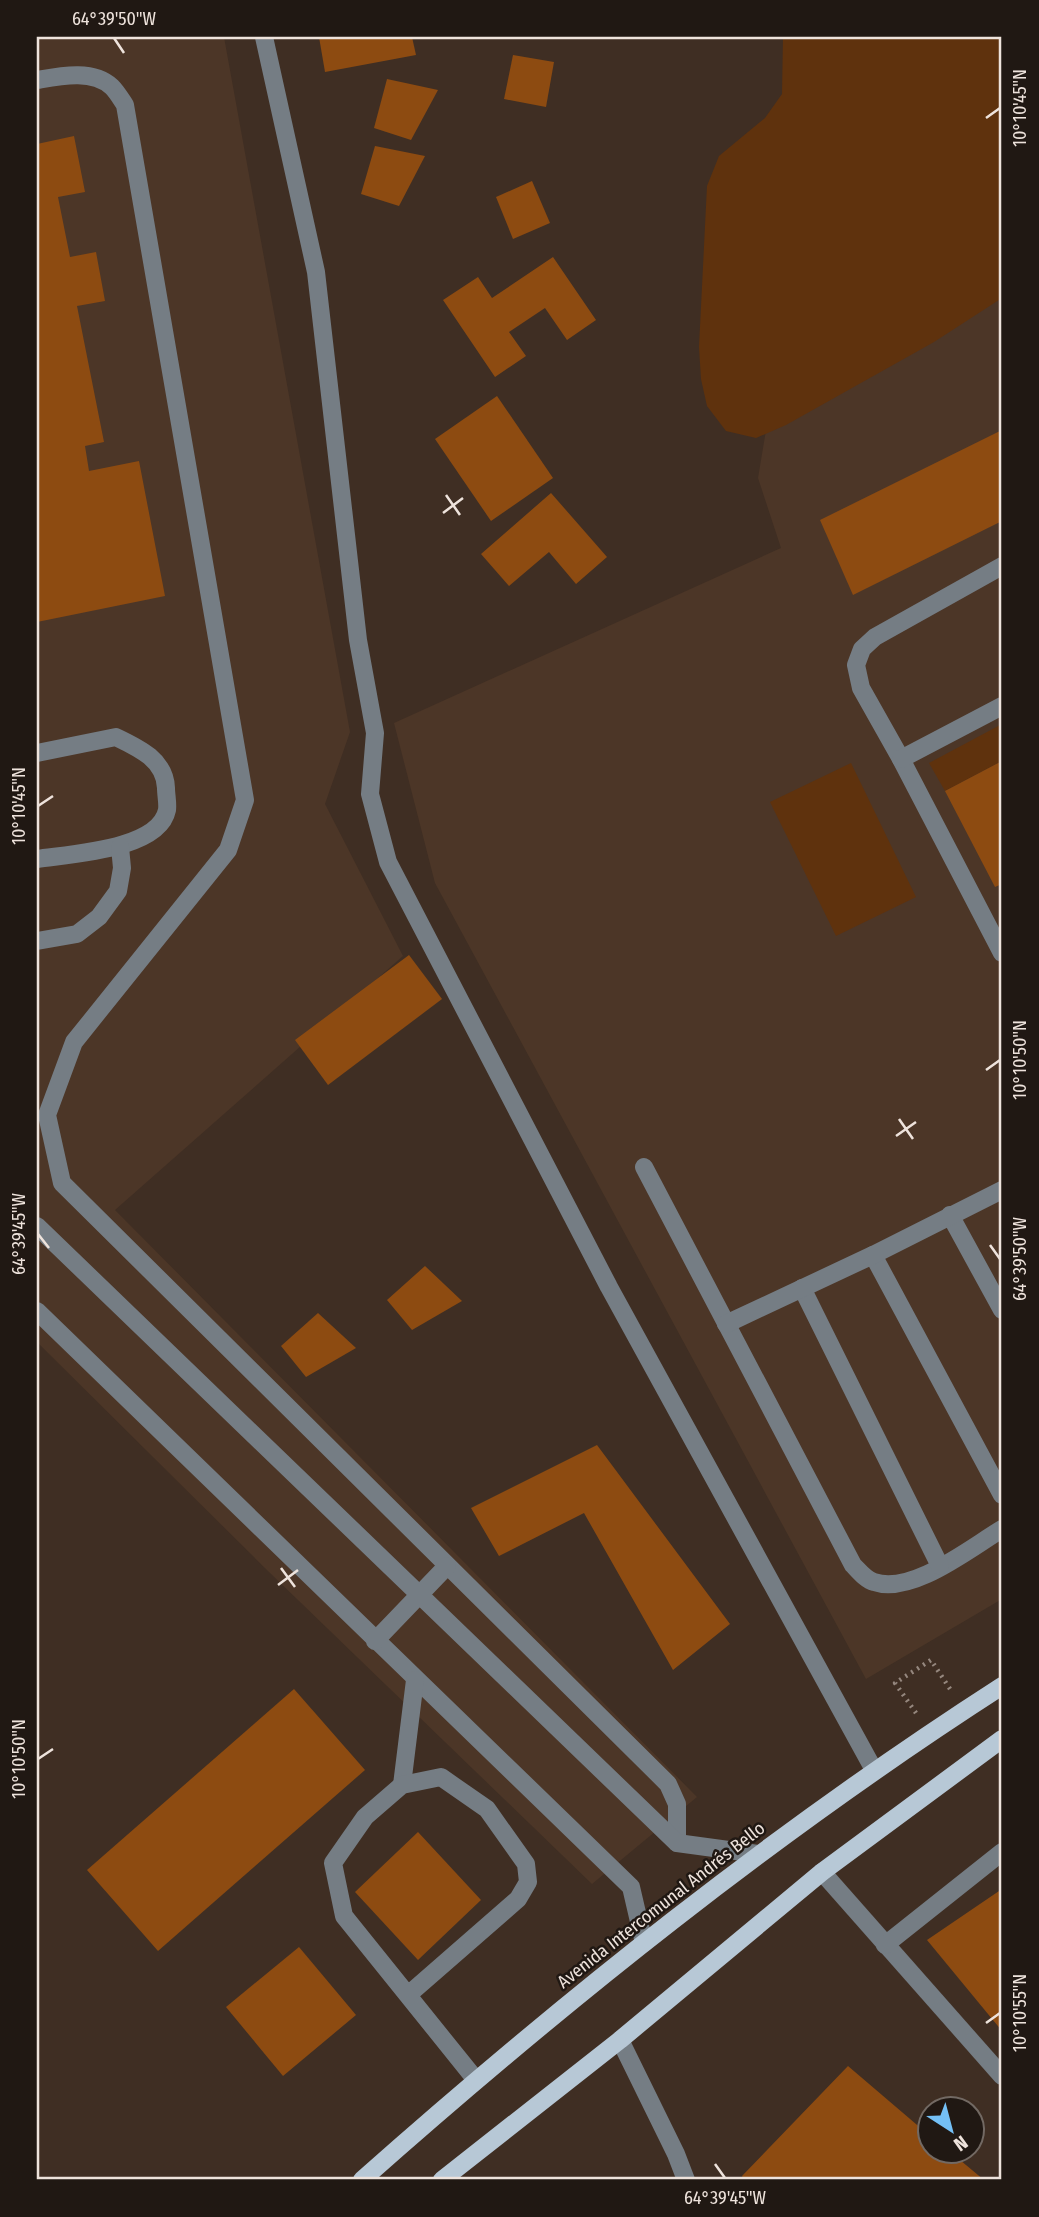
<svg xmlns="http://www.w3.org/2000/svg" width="1039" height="2217" font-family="'Fira Sans Condensed',sans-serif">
<rect width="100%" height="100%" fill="#3f2e23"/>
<g fill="#4c3627">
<polygon points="37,37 224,37 350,732 325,804 403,956 115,1210 697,1797 592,1884 269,1572 37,1342"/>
<polygon points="1002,279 1002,1599 866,1679 435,883 394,723 781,548 758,478 767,424"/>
</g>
<g fill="#5f320d">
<polygon points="783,37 1002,37 1002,298 934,342 786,425 756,438 726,431 707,406 701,379 699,347 707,186 719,156 765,118 782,94"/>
<polygon points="1002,724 1002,761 945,791 929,763"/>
<polygon points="851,763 916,897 836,936 770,802"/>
</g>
<g fill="#8d4b11">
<polygon points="319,37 412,37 416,55 325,72"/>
<polygon points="513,55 554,62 546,107 504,99"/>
<polygon points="387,79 438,90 411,140 374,128"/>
<polygon points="74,136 85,192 58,197 70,257 96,252 105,301 77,306 104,442 85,446 89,471 139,461 165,596 37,622 37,144"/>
<polygon points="375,146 425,156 399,206 361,194"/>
<polygon points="532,181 550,223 513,239 496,197"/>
<polygon points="553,257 596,320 567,340 545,308 509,332 526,356 495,377 443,300 478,277 492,298"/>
<polygon points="497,396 553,478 491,521 435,439"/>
<polygon points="1002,430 1002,521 853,595 820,520"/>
<polygon points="551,493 607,557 576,584 549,552 509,586 481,554"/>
<polygon points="1002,761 1002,884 995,887 945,791"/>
<polygon points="409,955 442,999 328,1085 295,1040"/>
<polygon points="425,1266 462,1301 412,1330 387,1300"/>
<polygon points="318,1313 356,1348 306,1377 281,1346"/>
<polygon points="597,1445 730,1624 673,1670 584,1513 499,1556 471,1508"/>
<polygon points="294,1689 365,1770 158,1951 87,1870"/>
<polygon points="418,1832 481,1900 418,1960 355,1892"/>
<polygon points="1002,1889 1002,2031 927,1940"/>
<polygon points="299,1947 356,2015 283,2076 226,2007"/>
<polygon points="848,2066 930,2136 930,2150 948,2150 984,2180 744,2180 742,2176"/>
</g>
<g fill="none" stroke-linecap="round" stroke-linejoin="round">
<polyline stroke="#95877e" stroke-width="4.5" stroke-dasharray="2 5" stroke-linecap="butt" points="916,1713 895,1683 931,1660 952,1692"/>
<g stroke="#757d84" stroke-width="18">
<polyline points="264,37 316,272 358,640 375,733 370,794 388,862 609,1287 874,1770"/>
<path d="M37 80C60 76 93 69 112 87 117 92 121 99 125 105L245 800 228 850 74 1042 47 1115 62 1183 668 1784 677 1804V1843"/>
<polyline points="1002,566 875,637 862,649 856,665 861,688 901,759 1002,953"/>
<path d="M37 753 116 737C139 748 165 760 166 788 166 795 168 804 167 810 159 850 69 854 37 859"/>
<polyline points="901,759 1002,706"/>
<polyline points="37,941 77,934 99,917 118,891 122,868 120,847"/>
<path d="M644 1167 853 1565C859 1571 866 1580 874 1582 912 1595 970 1548 1002 1529"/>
<polyline points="950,1215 1002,1310"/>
<polyline points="37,1226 677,1843 758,1854"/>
<polyline points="873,1255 1002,1495"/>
<polyline points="802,1288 940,1566"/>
<polyline points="37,1311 631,1887 644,1943"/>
<polyline points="726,1324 873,1255 1002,1190"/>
<polyline points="375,1641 447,1566"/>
<polyline points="402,1785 415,1680"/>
<polyline points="822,1872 1002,2076"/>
<polyline points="885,1945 1002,1852"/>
<polyline points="408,1995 518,1899 528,1882 526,1864 487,1809 441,1777 402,1785 365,1817 333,1863 344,1916 476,2080"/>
<polyline points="620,2040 676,2154 686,2180"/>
</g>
<g stroke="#b7c8d6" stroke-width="18">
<path d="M362 2180C564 2001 775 1832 1002 1686"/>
<polyline points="442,2180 620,2040 822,1872 1002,1739"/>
</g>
</g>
<path fill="none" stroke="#eee3dc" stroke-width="2.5" d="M114 38 124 53M986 118 1000 108M446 495 460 515M443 513 463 498M38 806 53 796M986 1070 1000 1060M899 1119 913 1139M896 1136 916 1122M38 1234 49 1248M990 1245 1000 1259M281 1568 295 1587M278 1585 298 1570M38 1759 53 1749M986 2023 1000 2013M715 2164 725 2178"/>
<g text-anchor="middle" stroke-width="5" stroke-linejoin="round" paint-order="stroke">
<g font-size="18" fill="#eee3dc" stroke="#201813">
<text transform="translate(661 1905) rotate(-38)" y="6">Avenida Intercomunal Andrés Bello</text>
</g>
</g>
<rect width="1039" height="2217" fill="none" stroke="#201813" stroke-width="77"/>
<g transform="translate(951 2130) rotate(144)"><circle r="33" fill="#201813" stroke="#726963" stroke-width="2"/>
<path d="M0-5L12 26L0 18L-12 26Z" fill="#74c0f6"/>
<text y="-10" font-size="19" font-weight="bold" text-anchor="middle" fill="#eee3dc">N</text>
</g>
<rect x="38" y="38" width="962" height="2140" fill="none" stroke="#eee3dc" stroke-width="2.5"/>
<g font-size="18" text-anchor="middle" fill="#eee3dc">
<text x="114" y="25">64°39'50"W</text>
<text transform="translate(1020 108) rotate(-90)" y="6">10°10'45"N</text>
<text transform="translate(19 806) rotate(-90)" y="6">10°10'45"N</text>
<text transform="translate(1020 1060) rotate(-90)" y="6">10°10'50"N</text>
<text transform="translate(19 1234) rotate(-90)" y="6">64°39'45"W</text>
<text transform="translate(1020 1259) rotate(-90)" y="6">64°39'50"W</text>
<text transform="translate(19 1759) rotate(-90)" y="6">10°10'50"N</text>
<text transform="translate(1020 2013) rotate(-90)" y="6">10°10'55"N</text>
<text x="725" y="2204">64°39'45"W</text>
</g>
</svg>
